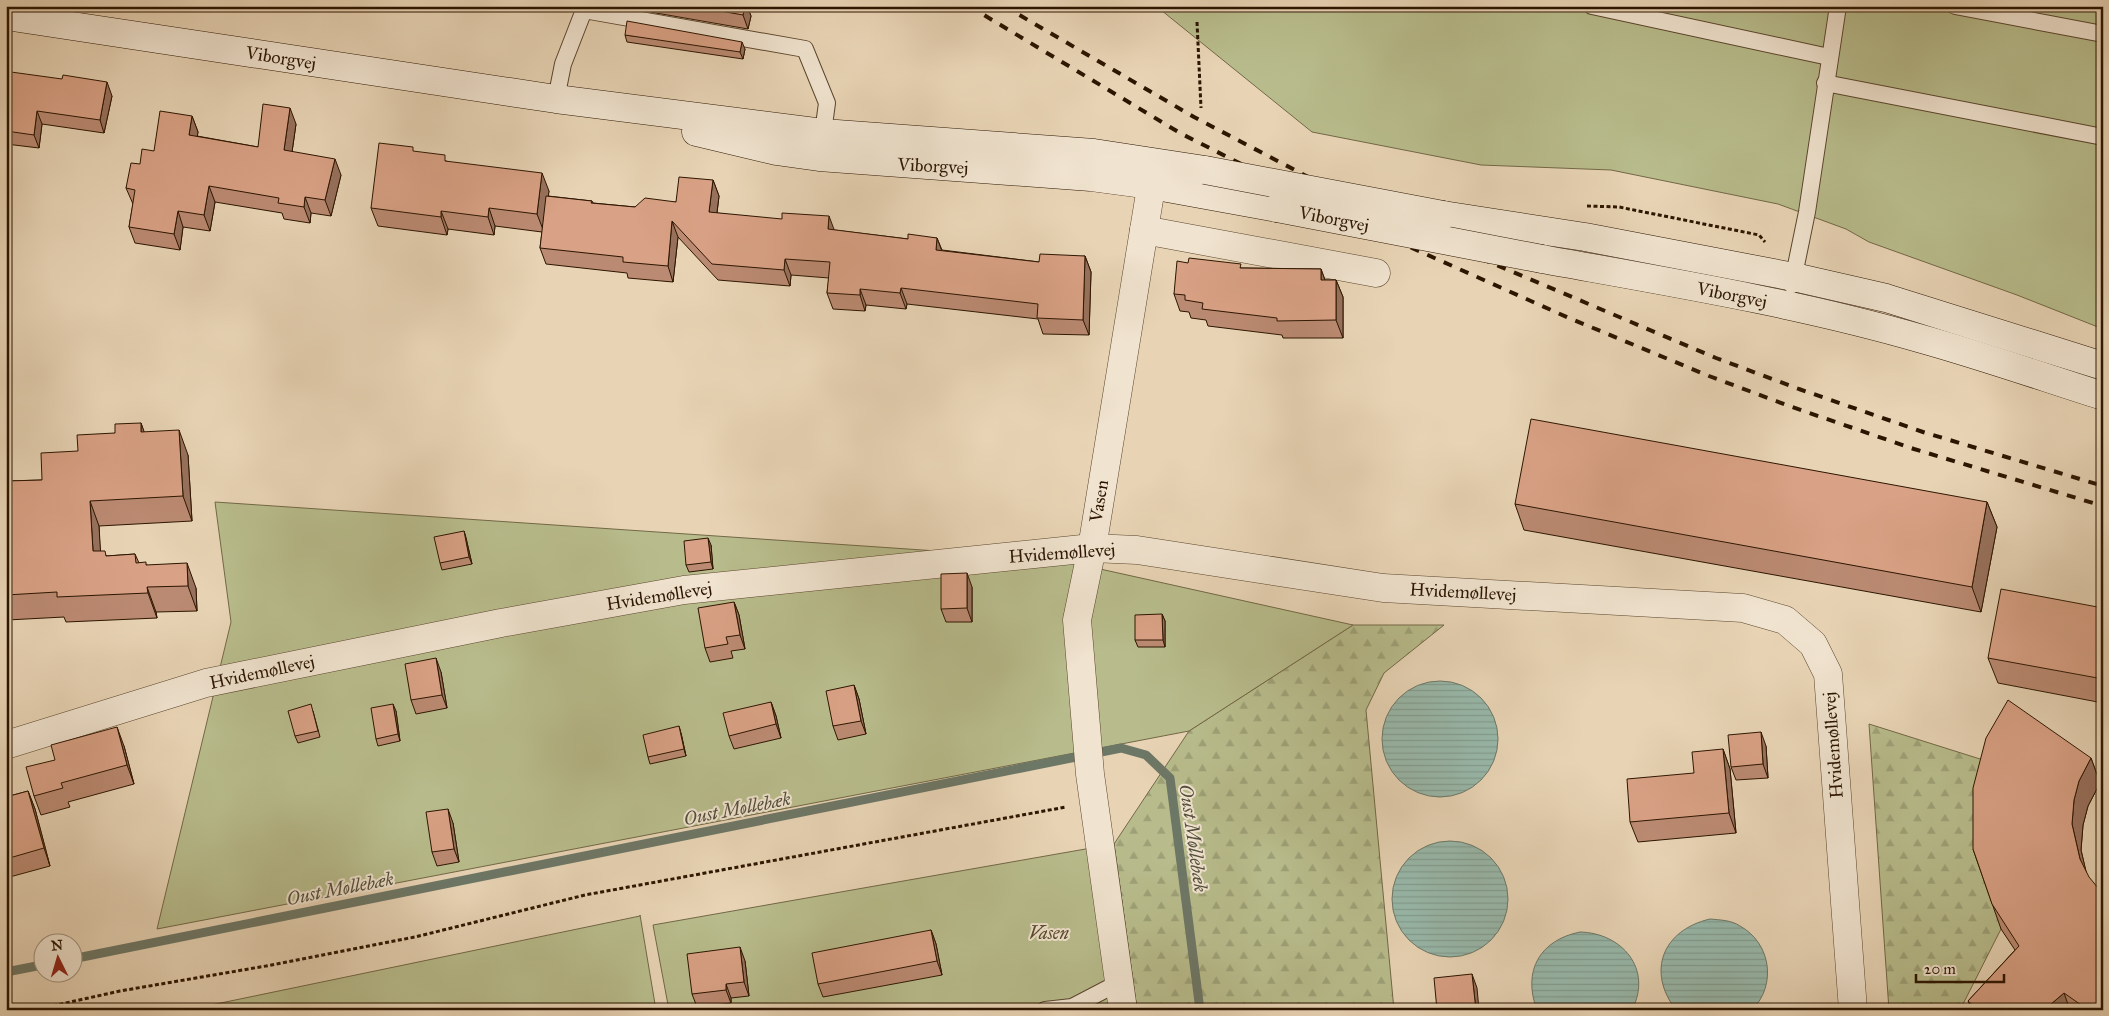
<svg xmlns="http://www.w3.org/2000/svg" width="2109" height="1016" font-family="'IM FELL Great Primer',serif">
<defs>
<pattern id="forest-firs" width="22" height="20" patternUnits="userSpaceOnUse" patternTransform="scale(1.25)"><rect width="22" height="20" fill="#b8bc8c"/><path d="M5 1l3.5 6h-7zM16 11l3.5 6h-7z" fill="#9ea177"/></pattern>
<pattern id="water-rules" width="6" height="5" patternUnits="userSpaceOnUse" patternTransform="scale(1.25)"><rect width="6" height="5" fill="#98b8aa"/><path d="M0 2.5h6" fill="none" stroke="#839d90"/></pattern>
</defs>
<rect width="100%" height="100%" fill="#e8d4b5"/>
<filter id="stains"><feTurbulence type="fractalNoise" baseFrequency=".004" numOctaves="4"/><feColorMatrix values="0 0 0 0 .2 0 0 0 0 .09 0 0 0 0 .02 0 0 0 .5 -.17"/></filter>
<radialGradient id="worn" r=".72"><stop offset=".6" stop-color="#630" stop-opacity="0"/><stop offset="1" stop-color="#630" stop-opacity=".3"/></radialGradient>
<g fill="url(#forest-firs)" stroke="#726846">
<polygon points="1353,625 1444,625 1384,673 1366,710 1394,1010 1137,1010 1114,844 1189,731"/>
<polygon points="1869,724 1996,764 2001,929 1960,1010 1889,1010"/>
</g>
<g fill="#b8bc8c" stroke="#726846">
<polygon points="1156,6 2103,6 2103,329 2017,295 1869,242 1846,229 1778,204 1611,170 1481,165 1312,132"/>
<polygon points="215,502 1055,559 1353,625 1189,731 157,929 231,622"/>
<polygon points="1114,844 1137,1010 669,1010 653,925"/>
<polygon points="640,915 656,1010 187,1010 640,916"/>
</g>
<g fill="url(#water-rules)" stroke="#6d7766">
<circle cx="1440" cy="739" r="58"/>
<circle cx="1450" cy="899" r="58"/>
<path d="M1710 919C1720 920 1731 920 1740 926 1771 943 1777 985 1752 1010H1676C1646 971 1663 930 1710 919Z"/>
<path d="M1580 932C1622 933 1653 969 1632 1010H1537C1522 971 1540 940 1580 932Z"/>
</g>
<g fill="none" stroke-linecap="round" stroke-linejoin="round">
<g stroke="#6d7766" stroke-width="9">
<polyline points="72,959 1121,748 1146,755 1170,778 1200,1010"/>
<polyline points="6,972 42,965"/>
</g>
<defs>
<g id="lane">
<polyline points="1592,6 1829,57"/>
<polyline points="1955,6 2103,34"/>
<polyline points="1825,83 2103,137"/>
<polyline points="556,99 563,64 584,10 805,49 827,103 822,140"/>
<polyline points="1792,285 1807,212 1838,6"/>
<polyline points="1045,1010 1072,1007 1120,982"/>
</g>
<g id="street">
<polyline points="1144,230 1155,163"/>
<polyline points="6,745 206,683 501,623 684,590 1092,548 1137,550 1383,588 1743,608 1785,620 1813,644 1828,674 1853,1010"/>
<polyline points="1123,1010 1090,774 1077,620 1092,548 1144,230 1376,273"/>
</g>
<g id="secondary">
<polyline points="6,16 556,99 823,133 1094,153 1205,170"/>
<polyline points="696,132 776,151 819,157 1091,177 1151,185 1277,208"/>
<polyline points="1443,215 1585,237 1794,277 1886,298 2103,366"/>
<path d="M1542 259C1669 282 1798 303 1922 339 1983 356 2043 377 2103 396"/>
</g>
</defs>
<use href="#lane" stroke="#5b452d" stroke-width="18"/>
<use href="#street" stroke="#5b452d" stroke-width="29"/>
<use href="#secondary" stroke="#2c1500" stroke-width="29"/>
<g stroke="#2c1500" stroke-width="3" stroke-dasharray="4 2.5" stroke-linecap="butt">
<polyline points="1197,22 1201,108"/>
<polyline points="1587,206 1619,207 1759,235 1765,242"/>
<polyline points="34,1010 120,991 266,966 415,937 585,895 1066,807"/>
</g>
<use href="#lane" stroke="#f0e3cf" stroke-width="16"/>
<use href="#street" stroke="#f0e3cf" stroke-width="28"/>
<use href="#secondary" stroke="#f0e3cf" stroke-width="28"/>
<g stroke="#2c1500" stroke-width="4" stroke-dasharray="9 9" stroke-linecap="butt">
<polyline points="969,6 1180,133 1365,227 1569,318 1709,376 1792,407 1914,449 2103,506"/>
<polyline points="1004,6 1194,117 1388,219 1716,358 1799,389 1923,432 2103,486"/>
</g>
<defs>
<g id="secondary-bridge">
<polyline points="1205,170 1443,215"/>
<polyline points="1277,208 1542,259"/>
</g>
</defs>
<use href="#secondary-bridge" stroke="#2c1500" stroke-width="29" stroke-linecap="butt"/>
<use href="#secondary-bridge" stroke="#f0e3cf" stroke-width="28"/>
</g>
<g fill="#bb8a72" stroke="#2c1500">
<polygon points="632,6 747,6 751,16 748,29 633,9"/>
<polygon points="625,35 745,49 743,59 627,42"/>
<polygon points="6,74 112,96 104,133 42,124 39,148 6,144"/>
<polygon points="192,116 198,132 197,136 258,147 296,124 292,152 341,175 331,216 311,213 310,223 284,219 282,213 215,202 210,231 183,227 180,250 135,243 129,227 133,204 126,188 140,164"/>
<polygon points="415,152 549,191 548,196 592,201 593,203 635,207 676,202 713,180 719,196 717,213 834,230 908,239 937,238 942,250 1039,262 1085,256 1091,272 1089,335 1043,334 1038,319 907,304 906,309 866,305 865,311 833,309 827,293 829,278 791,275 790,286 718,280 678,237 673,282 628,278 627,273 546,264 540,248 542,232 495,226 494,235 448,229 447,235 378,226 371,208"/>
<polygon points="1188,263 1242,268 1321,269 1325,280 1336,280 1343,297 1343,338 1283,338 1282,335 1208,326 1206,320 1191,318 1189,312 1180,311 1174,294"/>
<polygon points="141,423 144,432 188,455 192,521 99,526 100,551 107,556 135,554 139,563 147,565 196,588 197,611 156,612 157,618 66,622 64,617 7,620 6,618 6,481 42,480 78,451 115,433"/>
<polygon points="1987,502 1997,527 1981,612 1524,530 1515,504"/>
<polygon points="464,531 466,538 472,564 442,570 440,563"/>
<polygon points="711,545 713,569 689,572 686,565"/>
<polygon points="972,587 972,622 946,622 941,609"/>
<polygon points="734,602 739,615 745,649 731,651 733,658 710,662 705,648"/>
<polygon points="2103,608 2103,703 1998,683 1988,658"/>
<polygon points="1162,614 1165,621 1165,647 1138,647 1135,640"/>
<polygon points="441,672 447,708 416,714 411,700"/>
<polygon points="854,685 859,699 866,734 838,740 833,726"/>
<polygon points="771,702 776,716 781,738 734,749 729,736"/>
<polygon points="313,711 320,737 298,743 295,736"/>
<polygon points="396,711 400,741 378,746 376,739"/>
<polygon points="681,733 686,756 650,764 648,757"/>
<polygon points="124,746 134,784 68,802 70,807 41,815 34,796 55,760"/>
<polygon points="1766,746 1768,778 1736,780 1731,767"/>
<polygon points="1723,749 1730,769 1736,833 1638,842 1630,822 1694,773"/>
<polygon points="2091,758 2100,783 2088,806 2083,825 2081,850 2086,872 2103,1010 1972,1010 1968,1001 2015,950 2001,929 1973,849"/>
<polygon points="28,791 35,809 50,866 6,878 6,797"/>
<polygon points="453,823 459,862 437,866 432,852"/>
<polygon points="931,930 936,944 942,975 823,997 818,984"/>
<polygon points="745,961 749,996 731,998 731,1003 697,1007 692,994"/>
</g>
<g fill="#98715d" stroke="#2c1500">
<polygon points="745,6 747,6 751,16 748,29 743,15"/>
<polygon points="742,42 745,49 743,59 740,52"/>
<polygon points="107,82 112,96 104,133 100,120"/>
<polygon points="290,108 296,124 290,166 284,150"/>
<polygon points="37,111 42,124 39,148 34,135"/>
<polygon points="192,116 198,132 195,151 189,135"/>
<polygon points="335,159 341,175 331,216 325,200"/>
<polygon points="542,173 549,191 544,232 537,214"/>
<polygon points="713,180 719,196 715,228 709,212"/>
<polygon points="209,186 215,202 210,231 204,215"/>
<polygon points="305,197 311,213 310,223 304,207"/>
<polygon points="489,208 495,226 494,235 488,217"/>
<polygon points="178,211 183,227 180,250 174,234"/>
<polygon points="441,211 448,229 447,235 441,217"/>
<polygon points="829,216 835,232 828,229"/>
<polygon points="672,221 678,237 673,282 668,266"/>
<polygon points="937,238 943,254 936,250"/>
<polygon points="1085,256 1091,272 1089,335 1083,320"/>
<polygon points="785,259 791,275 790,286 784,270"/>
<polygon points="1321,269 1327,286 1321,280"/>
<polygon points="1336,280 1343,297 1343,338 1336,320"/>
<polygon points="901,288 907,304 906,309 900,293"/>
<polygon points="860,289 866,305 865,311 860,295"/>
<polygon points="141,423 150,448 141,432"/>
<polygon points="179,430 188,455 192,521 183,496"/>
<polygon points="90,501 99,526 102,576 93,551"/>
<polygon points="1987,502 1997,527 1981,612 1972,587"/>
<polygon points="464,531 466,538 472,564 469,557"/>
<polygon points="708,538 711,545 713,569 711,562"/>
<polygon points="187,563 196,588 197,611 188,586"/>
<polygon points="967,573 972,587 972,622 967,608"/>
<polygon points="147,587 156,612 157,618 148,593"/>
<polygon points="734,602 739,615 745,649 740,635"/>
<polygon points="1162,614 1165,621 1165,647 1163,640"/>
<polygon points="436,658 441,672 447,708 442,695"/>
<polygon points="854,685 859,699 866,734 861,721"/>
<polygon points="771,702 776,716 781,738 776,724"/>
<polygon points="393,704 396,711 400,741 398,734"/>
<polygon points="679,726 681,733 686,756 684,749"/>
<polygon points="117,727 124,746 134,784 127,765"/>
<polygon points="1761,732 1766,746 1768,778 1763,764"/>
<polygon points="1723,749 1730,769 1736,833 1729,813"/>
<polygon points="2091,758 2100,783 2088,806 2083,825 2081,850 2089,884 2080,859 2072,824 2074,800 2079,781"/>
<polygon points="28,791 35,809 50,866 44,848"/>
<polygon points="448,809 453,823 459,862 454,849"/>
<polygon points="931,930 936,944 942,975 937,961"/>
<polygon points="740,947 745,961 749,996 744,982"/>
<polygon points="1472,974 1477,988 1479,1010 1476,1010"/>
<polygon points="726,984 731,998 731,1003 726,990"/>
<polygon points="2064,993 2070,1010 2044,1010"/>
</g>
<g fill="#d9a185" stroke="#2c1500">
<polygon points="692,6 745,6 743,15"/>
<polygon points="627,21 742,42 740,52 625,35"/>
<polygon points="11,72 62,79 63,75 107,82 100,120 37,111 34,135 6,131 6,74 11,74"/>
<polygon points="263,104 290,108 284,150 335,159 325,200 305,197 304,207 278,203 279,198 209,186 204,215 178,211 174,234 129,227 135,190 126,188 131,163 140,164 142,149 154,151 160,111 192,116 189,135 258,147"/>
<polygon points="379,143 413,147 413,151 445,155 445,161 542,173 537,214 489,208 488,217 441,211 441,217 371,208"/>
<polygon points="679,177 713,180 709,212 782,219 782,213 829,216 828,229 908,239 908,234 937,238 936,250 1039,262 1040,254 1085,256 1083,320 1037,318 1038,304 901,288 900,293 860,289 860,295 827,293 830,262 785,259 784,270 712,264 672,221 668,266 623,262 623,257 540,248 546,196 592,201 591,203 635,207 645,198 676,202"/>
<polygon points="1189,258 1241,264 1240,268 1321,269 1321,280 1336,280 1336,320 1277,321 1277,318 1202,309 1203,303 1185,300 1185,295 1174,294 1177,261 1188,263"/>
<polygon points="1531,419 1987,502 1972,587 1515,504"/>
<polygon points="141,423 141,432 179,430 183,496 90,501 93,551 105,551 106,556 135,554 136,563 146,562 146,565 187,563 188,586 147,587 148,593 57,597 57,592 6,595 6,481 42,480 41,453 78,451 77,435 115,433 115,424"/>
<polygon points="464,531 469,557 440,563 434,537"/>
<polygon points="708,538 711,562 686,565 684,541"/>
<polygon points="967,573 967,608 941,609 941,574"/>
<polygon points="2001,589 2103,608 2103,679 1988,658"/>
<polygon points="734,602 740,635 726,637 728,644 705,648 698,608"/>
<polygon points="1162,614 1163,640 1135,640 1135,615"/>
<polygon points="436,658 442,695 411,700 405,664"/>
<polygon points="854,685 861,721 833,726 826,691"/>
<polygon points="2008,700 2091,758 2079,781 2074,800 2072,824 2080,859 2089,877 2103,894 2103,1010 2095,1010 2084,1007 2064,993 2044,1010 1978,1010 1968,1001 2019,946 1992,904 1973,849 1973,788 1986,738"/>
<polygon points="771,702 776,724 729,736 723,713"/>
<polygon points="311,704 318,731 295,736 288,711"/>
<polygon points="393,704 398,734 376,739 371,708"/>
<polygon points="679,726 684,749 648,757 643,735"/>
<polygon points="117,727 127,765 61,783 63,788 34,796 26,767 55,760 51,745"/>
<polygon points="1761,732 1763,764 1731,767 1728,735"/>
<polygon points="1723,749 1729,813 1630,822 1627,779 1694,773 1692,752"/>
<polygon points="28,791 44,848 6,859 6,797"/>
<polygon points="448,809 454,849 432,852 426,812"/>
<polygon points="931,930 937,961 818,984 812,953"/>
<polygon points="740,947 744,982 726,984 726,990 692,994 687,954"/>
<polygon points="1472,974 1476,1010 1437,1010 1434,978"/>
</g>
<g text-anchor="middle" stroke-width="4" stroke-linejoin="round" paint-order="stroke">
<g font-size="18" fill="#2c1500" stroke="#f0e3cf">
<text transform="translate(281 58) rotate(9)" y="6">Viborgvej</text>
<text transform="translate(933 166) rotate(3)" y="6">Viborgvej</text>
<text transform="translate(1334 219) rotate(11)" y="6">Viborgvej</text>
<text transform="translate(1732 295) rotate(11)" y="6">Viborgvej</text>
<text transform="translate(1099 501) rotate(-81)" y="6">Vasen</text>
<text transform="translate(1062 553) rotate(-4)" y="6">Hvidemøllevej</text>
<text transform="translate(1463 592) rotate(3)" y="6">Hvidemøllevej</text>
<text transform="translate(659 596) rotate(-9)" y="6">Hvidemøllevej</text>
<text transform="translate(262 672) rotate(-12)" y="6">Hvidemøllevej</text>
<text transform="translate(1833 745) rotate(-94)" y="6">Hvidemøllevej</text>
</g>
<g font-size="18" font-style="italic" fill="#56472a" stroke="#f0e3cf">
<text x="1049" y="939">Vasen</text>
</g>
<g font-size="19" font-style="italic" fill="#524e3c" stroke="#f0e3cf">
<text transform="translate(737 808) rotate(-11)" y="7">Oust Møllebæk</text>
<text transform="translate(1194 838) rotate(82)" y="7">Oust Møllebæk</text>
<text transform="translate(340 888) rotate(-11)" y="7">Oust Møllebæk</text>
</g>
</g>
<rect width="2109" height="1016" fill="none" stroke="#e8d4b5" stroke-width="25"/>
<rect x="8" y="8" width="2094" height="1001" fill="none" stroke="#2c1500" stroke-width="2.5"/>
<rect x="12" y="12" width="2084" height="991" fill="none" stroke="#2c1500"/>
<g transform="translate(58 958) rotate(355)"><circle r="24" fill="#f0e3cf" stroke="#a2917c"/>
<path d="M0-4L9 19L0 12L-9 19Z" fill="#8f2418"/>
<text y="-8" font-size="14" font-weight="bold" text-anchor="middle" fill="#2c1500">N</text>
</g>
<path d="M1916 974v8h88v-8" fill="none" stroke="#2c1500" stroke-width="2.5"/>
<text x="1924" y="974" font-size="15" fill="#2c1500" stroke="#f0e3cf" stroke-width="4" paint-order="stroke">20 m</text>
<rect width="100%" height="100%" filter="url(#stains)"/>
<rect width="100%" height="100%" fill="url(#worn)"/>
</svg>
